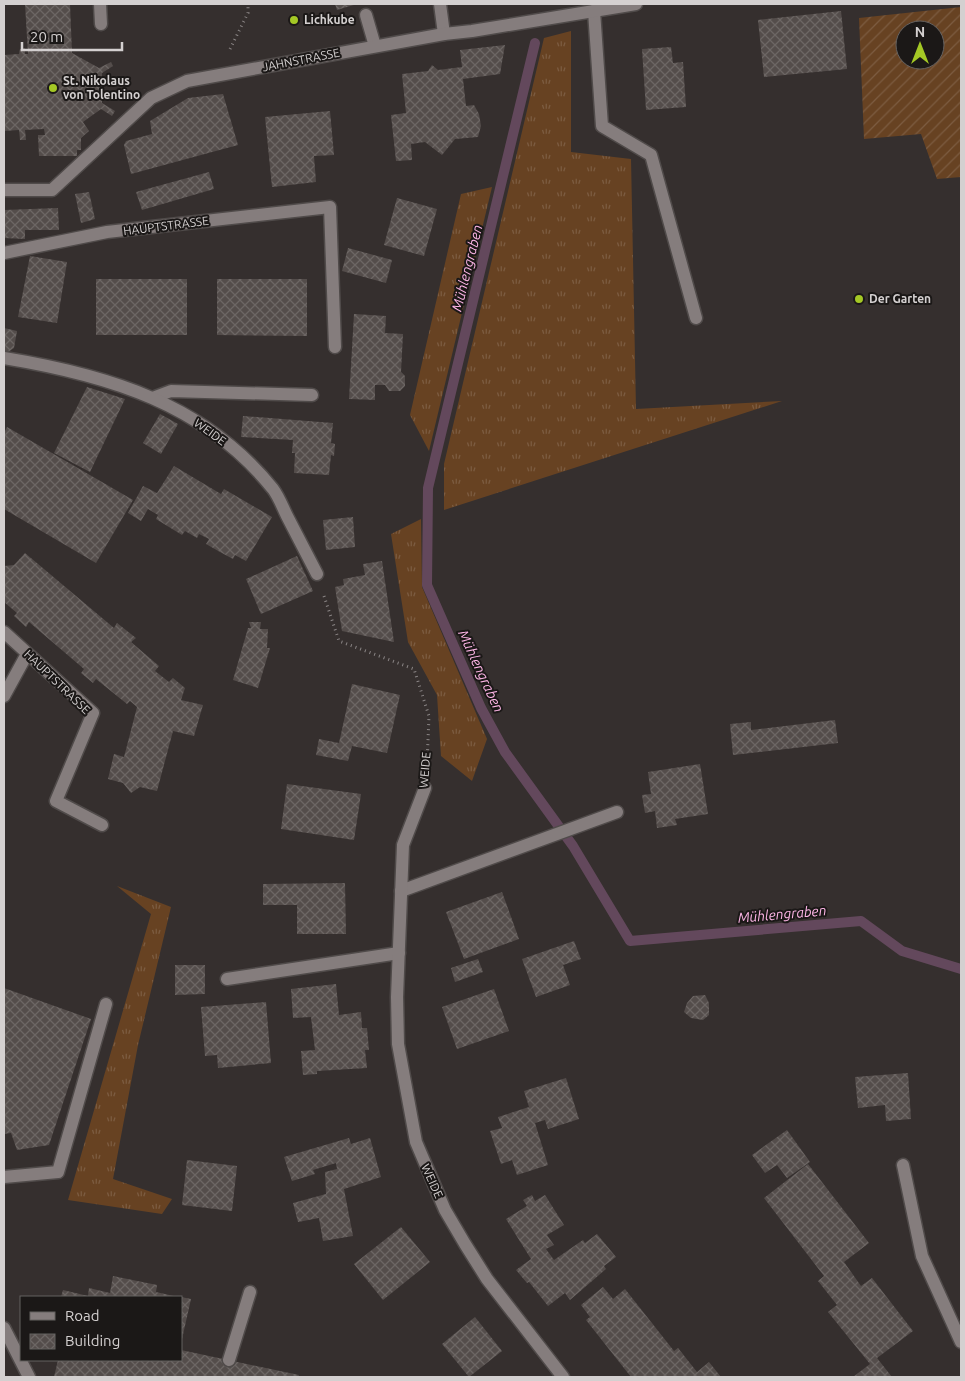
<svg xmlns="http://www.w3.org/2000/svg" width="965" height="1381" font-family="Ubuntu,sans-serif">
<defs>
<pattern id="grass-tufts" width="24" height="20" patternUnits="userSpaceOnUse" patternTransform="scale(1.25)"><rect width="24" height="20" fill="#674222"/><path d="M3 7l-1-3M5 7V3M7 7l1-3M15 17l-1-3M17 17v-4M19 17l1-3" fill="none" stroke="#7c5c41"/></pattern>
<pattern id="garden-furrows" width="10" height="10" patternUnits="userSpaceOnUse" patternTransform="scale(1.25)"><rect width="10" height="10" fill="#674222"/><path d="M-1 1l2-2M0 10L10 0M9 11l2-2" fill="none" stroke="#7c5c41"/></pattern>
<pattern id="building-cross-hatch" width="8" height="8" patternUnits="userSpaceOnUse" patternTransform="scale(1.25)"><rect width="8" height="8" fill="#544d4b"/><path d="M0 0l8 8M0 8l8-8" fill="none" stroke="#6c6664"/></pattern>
</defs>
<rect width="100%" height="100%" fill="#352f2e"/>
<g fill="url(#grass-tufts)">
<polygon points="571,31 571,152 631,159 636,409 782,401 444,510 444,464 544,38"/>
<polygon points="492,187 429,451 410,415 461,194"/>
<polygon points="421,519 422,587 487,739 472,781 441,756 437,695 408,642 391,534"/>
<polygon points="117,886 171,907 138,1045 113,1179 172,1199 162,1214 68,1200 151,914"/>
</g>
<path fill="url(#garden-furrows)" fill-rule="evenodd" d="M961 7V177L937 179 921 134 864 139 859 18ZM905 30H935V60H905Z"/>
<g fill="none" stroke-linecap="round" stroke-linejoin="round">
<polyline stroke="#63485c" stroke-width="10" points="535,43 428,488 427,585 481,708 505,752 573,846 630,941 861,921 902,951 961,969"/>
</g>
<g fill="url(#building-cross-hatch)">
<polygon points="25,4 70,4 72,53 99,68 111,62 113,66 102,73 102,103 115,111 112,116 101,109 83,122 89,131 81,138 81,150 77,150 77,156 39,156 38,135 45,135 44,129 25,130 26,140 20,140 19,130 4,131 4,55 19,54 20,49 25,48 25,54 28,54"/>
<polygon points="335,4 357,4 337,10"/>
<polygon points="841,11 847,69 764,77 758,20"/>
<polygon points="505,45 500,74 463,79 466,106 474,105 479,114 481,126 478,137 455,139 442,155 425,142 411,144 412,160 396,161 391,115 406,113 402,74 428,71 432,65 438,70 462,67 460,50"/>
<polygon points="671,47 673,63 683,62 686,107 646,110 642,49"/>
<polygon points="223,94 238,145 131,174 124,145 126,141 152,134 150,121 188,98"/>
<polygon points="330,111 334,155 314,156 316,182 272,187 265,117"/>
<polygon points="209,172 214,189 142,210 136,192"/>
<polygon points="89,192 95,219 81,223 75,194"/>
<polygon points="397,198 437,209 424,256 384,245"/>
<polygon points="58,208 59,230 25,230 25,239 4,238 4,210"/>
<polygon points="348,248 392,260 386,283 342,271"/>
<polygon points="30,256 67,262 57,323 18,317"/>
<rect x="96" y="279" width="91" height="56"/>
<polygon points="217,279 307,279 307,336 217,335"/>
<polygon points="354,314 386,316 385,333 403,334 401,372 405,376 405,386 400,391 389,391 385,385 375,385 375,400 349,399"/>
<polygon points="4,328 17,331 14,348 8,352 4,351"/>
<polygon points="87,387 125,399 90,472 54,453"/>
<polygon points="160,414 178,424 161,454 143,443"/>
<polygon points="243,416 333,423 331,443 335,444 334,456 331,455 329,475 294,473 295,453 292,453 293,440 241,437"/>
<polygon points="7,427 133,500 96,563 4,509 4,433"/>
<polygon points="174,466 221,494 224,489 272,517 246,561 235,555 233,559 220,552 206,544 209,539 199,534 197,538 185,531 182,535 156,519 158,515 148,509 141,521 128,513 143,486 157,493"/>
<polygon points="353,517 355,547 326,550 323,520"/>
<polygon points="25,553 114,628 117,623 136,638 131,642 159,666 155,671 169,682 173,678 185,688 181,700 203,705 194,736 173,731 157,791 140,787 131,793 123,783 108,779 114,754 124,757 137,707 130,701 127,704 96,679 93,683 81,673 84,669 29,622 26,627 14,616 17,613 4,602 4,566 14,565"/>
<polygon points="297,556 313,591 261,614 246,579"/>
<polygon points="382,561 394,642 342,631 335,587 344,585 343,579 365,575 363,564"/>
<polygon points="249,622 261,622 260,629 268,629 267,648 270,648 258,688 233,680 248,628 251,628"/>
<polygon points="352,684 400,695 387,753 352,746 348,761 316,755 319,739 339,743"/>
<polygon points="835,720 838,743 733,755 730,724 751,722 751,730"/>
<polygon points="700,764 708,814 675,819 677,825 657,828 655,811 645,813 642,795 651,794 648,772"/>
<polygon points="287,784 361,794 354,840 281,829"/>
<polygon points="345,883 346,934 297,934 297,905 263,905 263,884"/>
<polygon points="502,892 519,939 464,959 446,912"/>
<polygon points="574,941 581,959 563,965 570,985 536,997 522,959"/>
<polygon points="478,959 483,972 455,982 451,968"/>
<polygon points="175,965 205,965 205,994 175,995"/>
<polygon points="336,984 339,1015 361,1012 362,1028 367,1028 369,1050 365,1050 367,1068 317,1071 317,1074 303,1075 301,1051 315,1050 311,1017 293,1018 291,989"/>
<polygon points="4,988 91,1019 49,1145 17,1150 11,1133 4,1134"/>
<polygon points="494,989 509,1031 457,1049 442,1007"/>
<polygon points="705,995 709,1003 709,1015 703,1020 691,1018 684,1012 687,1003 693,996"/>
<polygon points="266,1002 271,1063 218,1068 217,1055 205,1056 201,1007"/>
<polygon points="908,1073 911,1119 886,1121 885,1105 858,1108 855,1077"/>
<polygon points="566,1078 579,1119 548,1129 545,1120 535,1123 548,1165 517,1175 512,1160 501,1164 490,1131 502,1128 498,1117 529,1107 524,1091"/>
<polygon points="787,1130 810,1162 787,1178 777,1165 765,1173 752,1155"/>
<polygon points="349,1138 351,1144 370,1138 381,1177 344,1189 353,1236 323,1241 319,1218 298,1222 293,1203 326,1194 325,1172 337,1169 336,1163 313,1170 315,1174 292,1181 284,1157"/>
<polygon points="187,1160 237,1166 232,1211 182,1205"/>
<polygon points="808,1164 869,1243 844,1262 861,1286 872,1278 913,1331 877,1358 892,1377 853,1377 870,1364 828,1312 837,1305 818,1281 824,1276 764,1198"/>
<polygon points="532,1195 535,1201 545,1195 564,1225 547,1235 554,1245 546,1249 554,1260 583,1240 585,1243 597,1234 616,1257 604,1266 606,1269 570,1300 565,1293 548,1306 529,1282 527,1283 516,1270 531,1259 506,1219 527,1206 523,1200"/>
<polygon points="401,1227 430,1262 383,1300 354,1264"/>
<polygon points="113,1276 157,1285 156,1292 178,1297 61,1297 63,1290 88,1296 89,1288 110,1293"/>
<polygon points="603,1287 613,1299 625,1289 674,1351 678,1348 697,1372 709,1362 721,1377 631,1377 586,1320 590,1317 581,1305"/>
<polygon points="181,1297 191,1299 182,1339 181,1339"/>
<polygon points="475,1317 502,1351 469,1377 442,1344"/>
<polygon points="181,1350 299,1375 298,1377 54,1377 58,1360 181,1360"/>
</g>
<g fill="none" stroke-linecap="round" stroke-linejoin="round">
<defs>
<g id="lane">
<polyline points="100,4 101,24"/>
<polyline points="440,4 444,34"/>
<polyline points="594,11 602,126 651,155 696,318"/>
<polyline points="366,15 375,46"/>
<polyline points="4,253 107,232 330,207 335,347"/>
<polyline points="155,397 171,391 312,395"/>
<polyline points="4,632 93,713 56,801 102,825"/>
<polyline points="4,696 27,654"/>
<polyline points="401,891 617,812"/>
<polyline points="227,979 399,953"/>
<polyline points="4,1177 58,1172 106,1004"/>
<polyline points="229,1360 250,1292"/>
</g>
<g id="street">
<polyline points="4,190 52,190 151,98 187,81 444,34 472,31 636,4"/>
<path d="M4 358C108 375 205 404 273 489 279 497 283 508 287 516 297 535 307 555 317 574"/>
<polyline points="425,788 403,845 397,997 398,1044 416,1142 445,1210 465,1244 487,1279 563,1377"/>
<polyline points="903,1165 922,1256 961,1342"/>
<polyline points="4,1328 29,1377"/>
</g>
</defs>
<use href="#lane" stroke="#504b4a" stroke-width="15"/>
<use href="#street" stroke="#504b4a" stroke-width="15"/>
<g stroke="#8a8585" stroke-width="3" stroke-dasharray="1 4" stroke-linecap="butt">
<polyline points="230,49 248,13 248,4"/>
<polyline points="324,596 339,641 414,669 429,716 427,765"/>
</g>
<use href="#lane" stroke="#857d7d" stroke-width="12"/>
<use href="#street" stroke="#857d7d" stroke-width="12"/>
</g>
<g fill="#a4c825" stroke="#1b1817" stroke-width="2">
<circle cx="294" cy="20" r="5"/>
<circle cx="53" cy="88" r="5"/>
<circle cx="859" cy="299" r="5"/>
</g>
<g text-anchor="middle" stroke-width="4" stroke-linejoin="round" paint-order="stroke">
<g font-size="12" font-weight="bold" fill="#d4d0d0" stroke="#1b1817" text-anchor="start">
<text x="304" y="24">Lichkube</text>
<text x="63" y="85">St. Nikolaus<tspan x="63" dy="14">von Tolentino</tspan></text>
<text x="869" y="303">Der Garten</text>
</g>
<g font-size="12" fill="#d4d0d0" stroke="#1b1817">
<text transform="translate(301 60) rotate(-11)" y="4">JAHNSTRASSE</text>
<text transform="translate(166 226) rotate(-7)" y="4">HAUPTSTRASSE</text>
<text transform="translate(210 432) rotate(36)" y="4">WEIDE</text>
<text transform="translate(57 682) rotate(44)" y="4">HAUPTSTRASSE</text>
<text transform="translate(425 770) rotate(-85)" y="4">WEIDE</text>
<text transform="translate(432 1181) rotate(66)" y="4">WEIDE</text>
</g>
<g font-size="14" font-style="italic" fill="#feb6e7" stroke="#1b1817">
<text transform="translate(467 268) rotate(-76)" y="5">Mühlengraben</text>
<text transform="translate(481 671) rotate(65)" y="5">Mühlengraben</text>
<text transform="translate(782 914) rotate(-5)" y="5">Mühlengraben</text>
</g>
</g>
<rect width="965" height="1381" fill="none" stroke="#d4d0d0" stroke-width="10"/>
<rect x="20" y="1296" width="162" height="65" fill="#1b1817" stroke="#656261"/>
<rect x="30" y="1312" width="25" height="8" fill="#857d7d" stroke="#656261"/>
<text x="65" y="1321" font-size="15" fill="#d4d0d0">Road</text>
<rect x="30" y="1334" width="25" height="15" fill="url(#building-cross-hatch)" stroke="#656261"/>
<text x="65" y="1346" font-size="15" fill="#d4d0d0">Building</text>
<g transform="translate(920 45)"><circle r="24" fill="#1b1817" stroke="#656261"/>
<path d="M0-4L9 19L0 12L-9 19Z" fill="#a4c825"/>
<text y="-8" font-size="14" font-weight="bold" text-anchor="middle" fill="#d4d0d0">N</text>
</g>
<path d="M22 42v8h100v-8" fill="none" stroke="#d4d0d0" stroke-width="2.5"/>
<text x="30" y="42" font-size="15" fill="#d4d0d0" stroke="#1b1817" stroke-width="4" paint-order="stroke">20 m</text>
</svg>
